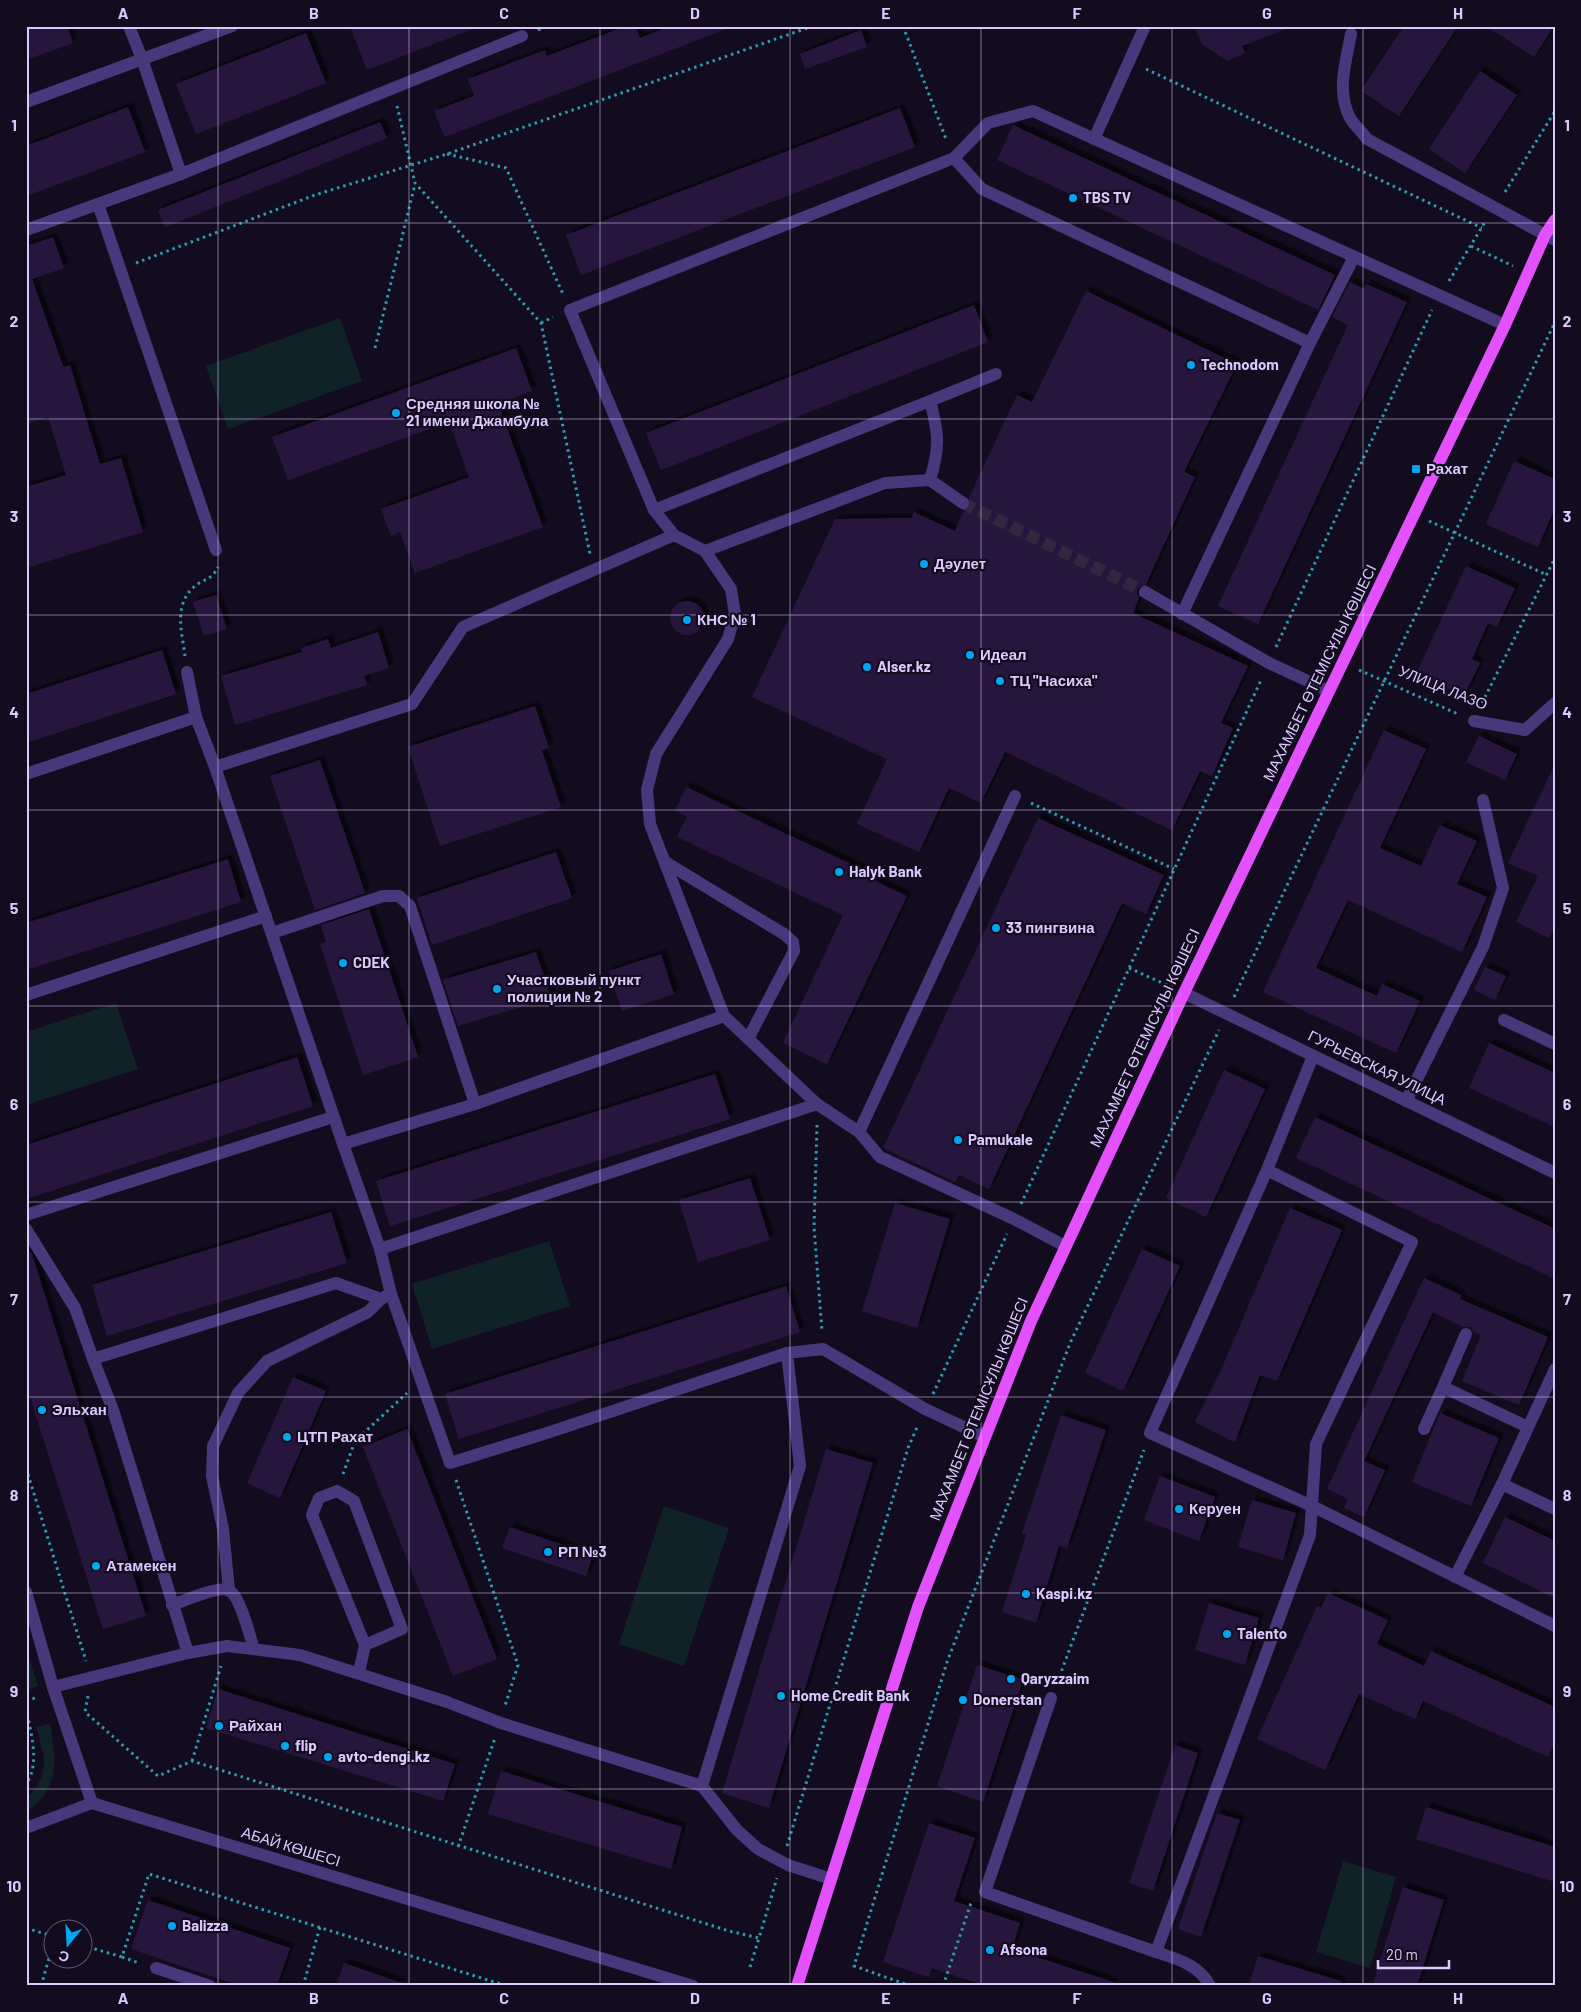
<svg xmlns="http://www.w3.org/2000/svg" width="1581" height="2012" font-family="Barlow,sans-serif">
<defs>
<filter id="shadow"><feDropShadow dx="4.5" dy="-4.5" stdDeviation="1" flood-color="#0009"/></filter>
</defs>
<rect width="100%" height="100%" fill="#130c1e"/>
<g fill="#0f2327">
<polygon points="340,318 362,381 228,429 206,366"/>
<polygon points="116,1003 138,1069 26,1105 26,1032"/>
<polygon points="549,1241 570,1306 432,1349 412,1284"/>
<polygon points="664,1506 729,1528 684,1666 619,1644"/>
<polygon points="27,1651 38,1686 28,1690"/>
<path d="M50 1724C57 1758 59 1791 26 1812V1798C36 1791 44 1775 44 1763 44 1751 39 1738 36 1727Z"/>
<polygon points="1343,1861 1396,1877 1370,1968 1316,1952"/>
</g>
<g fill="#28183e" filter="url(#shadow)">
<polygon points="26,26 67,26 73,43 26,60"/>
<polygon points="350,26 475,26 475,28 367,70"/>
<polygon points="626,26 635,26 640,38 671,26 729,26 729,28 445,137 434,111 474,96 468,79 545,50 547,56"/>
<polygon points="1194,26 1289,26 1289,28 1242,46 1245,53 1227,61 1202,44"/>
<polygon points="1404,26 1458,26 1399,116 1361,91"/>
<polygon points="1486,26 1554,26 1534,57"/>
<polygon points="861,30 867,47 805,69 800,54"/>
<polygon points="306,33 326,83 196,134 176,84"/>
<polygon points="1480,71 1517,95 1465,173 1429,149"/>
<polygon points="128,107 145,152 26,196 26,146"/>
<polygon points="900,108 915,147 581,275 566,235"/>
<polygon points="380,122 387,138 165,227 158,210"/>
<polygon points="1013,125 1335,275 1318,310 997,160"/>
<polygon points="53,237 64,268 32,279 63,366 64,367 70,365 100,464 121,458 143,532 26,568 26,487 66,475 48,417 26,424 26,246"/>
<polygon points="1350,282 1364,289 1366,284 1407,302 1258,624 1218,606 1348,325 1332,317"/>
<polygon points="1086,291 1237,364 1184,472 1195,477 1146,584 1138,588 1137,593 1139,598 1133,613 1248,666 1221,723 1233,728 1212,776 1200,771 1172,830 1005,752 981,803 949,788 919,852 857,824 887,759 752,697 835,519 911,518 914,512 955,531 964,511 970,507 969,498 1017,395 1032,402"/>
<polygon points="974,305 988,342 661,470 646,433"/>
<polygon points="516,348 532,391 498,404 543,527 415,573 400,532 391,536 381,509 469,477 449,422 288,480 272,437"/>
<polygon points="1514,461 1555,479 1555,508 1538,547 1486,524"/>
<polygon points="1466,566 1515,588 1497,627 1488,623 1472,659 1480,663 1464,696 1416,674"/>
<polygon points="216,595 227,629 204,636 193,602"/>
<circle cx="687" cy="618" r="17"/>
<polygon points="378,632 389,668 364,676 367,685 235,725 221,676 302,652 301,648 328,639 331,648"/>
<polygon points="162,650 176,694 26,743 26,694"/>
<polygon points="535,706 549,748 542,750 561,807 440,846 408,747"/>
<polygon points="1384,730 1426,749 1380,848 1421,866 1440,825 1477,841 1457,884 1487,897 1462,952 1348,900 1316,968 1377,996 1382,984 1420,1001 1396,1053 1263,992"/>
<polygon points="1479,736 1517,754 1505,780 1466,762"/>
<polygon points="320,760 365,893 315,910 270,776"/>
<polygon points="1555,764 1555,926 1549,938 1516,922 1538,876 1508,863"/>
<polygon points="686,787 862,869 860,874 907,896 827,1064 783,1043 843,915 677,837 687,816 675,811"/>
<polygon points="1038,818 1164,875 1146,914 1122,903 989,1189 959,1175 955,1182 883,1148"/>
<polygon points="556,852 572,898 432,945 417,898"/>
<polygon points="228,859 241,902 26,970 26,923"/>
<polygon points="369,909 418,1057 363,1075 320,944 326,942 321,925"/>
<polygon points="536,952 551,998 458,1026 443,980"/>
<polygon points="661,954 674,994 622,1011 609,971"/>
<polygon points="1485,967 1506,976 1495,1000 1474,990"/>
<polygon points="1489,1043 1555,1073 1555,1127 1469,1088"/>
<polygon points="297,1057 313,1106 26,1199 26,1145"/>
<polygon points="1224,1070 1265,1089 1206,1217 1166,1198"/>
<polygon points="715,1074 730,1119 390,1226 376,1181"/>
<polygon points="1315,1117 1555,1229 1555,1279 1296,1158"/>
<polygon points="750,1178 770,1240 698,1262 679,1200"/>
<polygon points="895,1203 950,1219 917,1328 862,1311"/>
<polygon points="1290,1208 1342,1230 1277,1381 1260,1375 1235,1442 1195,1422 1221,1370"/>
<polygon points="331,1212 347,1263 107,1336 92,1285"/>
<polygon points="1142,1249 1180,1266 1123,1391 1085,1373"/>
<polygon points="26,1250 29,1250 32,1254 146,1616 103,1629 26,1384"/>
<polygon points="1424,1278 1461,1295 1460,1299 1548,1337 1519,1405 1462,1381 1481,1335 1474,1332 1470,1327 1463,1327 1433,1312 1364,1461 1385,1470 1364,1517 1344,1508 1348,1499 1327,1489"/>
<polygon points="786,1286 800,1332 459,1439 445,1394"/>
<polygon points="293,1377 326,1391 280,1498 247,1483"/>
<polygon points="1440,1413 1499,1438 1471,1506 1412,1482"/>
<polygon points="1061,1415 1106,1430 1067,1548 1059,1546 1036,1623 1002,1612 1026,1535 1022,1533"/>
<polygon points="407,1429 497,1659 453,1676 363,1447"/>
<polygon points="826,1449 873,1463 769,1808 722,1793"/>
<polygon points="1160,1476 1215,1497 1199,1541 1144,1520"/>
<polygon points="1252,1500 1296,1513 1283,1560 1238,1547"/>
<polygon points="1505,1517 1555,1541 1555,1598 1483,1563"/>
<polygon points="510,1527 593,1555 586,1576 502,1548"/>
<polygon points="1328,1593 1388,1620 1377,1644 1424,1666 1431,1651 1555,1707 1555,1743 1548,1757 1423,1701 1415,1719 1359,1694 1325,1770 1257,1739 1317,1606 1321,1608"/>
<polygon points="1209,1603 1259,1618 1245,1665 1195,1650"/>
<polygon points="977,1665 1023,1680 983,1802 937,1786"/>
<polygon points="218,1689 455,1764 443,1801 206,1728"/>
<polygon points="1175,1745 1198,1753 1153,1891 1129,1883"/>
<polygon points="501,1771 682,1827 671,1869 488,1814"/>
<polygon points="1426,1807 1555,1847 1555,1882 1416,1839"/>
<polygon points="1217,1813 1240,1820 1201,1937 1178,1929"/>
<polygon points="929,1823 975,1838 954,1901 1020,1923 1012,1949 1113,1982 1112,1986 987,1986 932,1968 929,1977 883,1962"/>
<polygon points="1403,1887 1444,1900 1417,1986 1372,1986"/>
<polygon points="148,1900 290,1948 277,1986 241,1986 131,1949"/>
<polygon points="1258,1956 1341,1981 1341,1986 1249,1986"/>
<polygon points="344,1963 402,1983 401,1986 336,1986"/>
</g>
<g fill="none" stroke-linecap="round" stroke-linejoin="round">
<polyline stroke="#312840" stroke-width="12" stroke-dasharray="12 6" stroke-linecap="butt" points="963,503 1145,592"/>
<g stroke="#2e9aad" stroke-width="3" stroke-dasharray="2.5 4" stroke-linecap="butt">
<polyline points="903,26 946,139"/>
<polyline points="538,30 546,26"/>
<polyline points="1146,69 1482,228"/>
<polyline points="397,106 415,183 541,323 590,554"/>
<polyline points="447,154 506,168 563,294"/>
<polyline points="1505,192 1555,111"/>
<polyline points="1471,246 1513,266"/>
<polyline points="136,263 315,195 447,154 813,26"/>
<polyline points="1449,281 1485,222"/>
<polyline points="541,323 553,317"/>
<polyline points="375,348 415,184"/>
<polyline points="1429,521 1547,575"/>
<polyline points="1276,647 1432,310"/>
<path d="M185 656C182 632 173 604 195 586 205 578 211 581 218 567"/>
<polyline points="1359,670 1458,714"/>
<polyline points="1482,703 1555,558"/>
<polyline points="1031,803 1174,869"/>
<polyline points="1129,968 1169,986"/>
<polyline points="1234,997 1555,322"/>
<polyline points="817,1125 814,1227 822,1331"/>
<polyline points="1021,1204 1261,680"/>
<polyline points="933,1394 1007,1234"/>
<polyline points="26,1468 86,1661"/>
<polyline points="343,1474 355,1441 407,1393"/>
<polyline points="456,1480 518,1665 505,1706"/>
<polyline points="1057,1683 1144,1450"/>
<polyline points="88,1696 85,1712 158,1776 192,1761 729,1931 759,1938 777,1878"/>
<polyline points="26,1697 37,1699"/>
<path d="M26 1708C30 1730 41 1764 26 1784"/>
<polyline points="192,1761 221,1666"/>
<polyline points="787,1846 908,1448 918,1425"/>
<polyline points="458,1847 495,1738"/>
<polyline points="26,1928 52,1936"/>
<polyline points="82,1945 122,1957 149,1874 507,1986"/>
<polyline points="122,1957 139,1963"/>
<polyline points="750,1967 759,1938"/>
<polyline points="41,1986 52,1948"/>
<polyline points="303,1986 320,1927"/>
<polyline points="911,1986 854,1966 947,1662 1071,1341 1219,1030"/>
<polyline points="943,1986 971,1903"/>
</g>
<g stroke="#49377c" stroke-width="12">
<polyline points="129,26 142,59 181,174"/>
<path d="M1351 34C1346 62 1336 91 1350 118 1354 125 1362 132 1367 139L1555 240"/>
<polyline points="26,102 232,26"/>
<polyline points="1094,139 1145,26"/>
<polyline points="954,158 982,189 1310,343 1182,614"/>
<polyline points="98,204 216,550"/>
<polyline points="26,230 181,174 522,36"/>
<polyline points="1310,343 1354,257"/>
<polyline points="930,401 996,374"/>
<path d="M654 510 930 401C939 434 940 447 930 480L963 503"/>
<polyline points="705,551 885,483 930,480"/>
<polyline points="1145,592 1269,663 1329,691"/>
<polyline points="187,672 196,717"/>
<polyline points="1474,721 1525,730 1555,703"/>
<polyline points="215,767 412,704 463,627 674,535"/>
<polyline points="26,774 196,717 215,767 343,1144"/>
<polyline points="665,862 784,934 793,942 794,951 748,1039"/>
<polyline points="272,933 383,896 399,896 410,906 475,1104"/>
<polyline points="1184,993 1555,1173"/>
<polyline points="26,995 266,916"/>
<polyline points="724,1016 475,1104 343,1144 380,1249 817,1104"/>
<polyline points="1504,1020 1555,1044"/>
<polyline points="1313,1056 1267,1170 1150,1433 1312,1506 1555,1626"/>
<polyline points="1406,1101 1483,947 1503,888 1483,800"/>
<polyline points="859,1132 1015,796"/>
<polyline points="26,1215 333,1117"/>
<polyline points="26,1229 75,1308 93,1359 113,1410 188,1653"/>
<polyline points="1065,1246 1014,1219 880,1157 859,1132 817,1104 724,1016 650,824 647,790 656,754 728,639 735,614 731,589 705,551 674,535 654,510 570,310 954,158 988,123 1033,111 1505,325"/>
<polyline points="380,1249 391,1294 450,1463 550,1432 787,1353"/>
<polyline points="93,1359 336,1283 381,1299 386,1296"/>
<polyline points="1443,1387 1466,1334"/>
<polyline points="1424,1429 1443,1387 1528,1427"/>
<polyline points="1502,1484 1555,1509"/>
<polyline points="1455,1577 1502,1484 1555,1369"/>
<polyline points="229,1590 223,1529 212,1476 213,1446 238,1393 267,1361 368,1312 381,1299"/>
<polyline points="26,1592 53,1687 92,1803"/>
<path d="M172 1605C184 1601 217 1586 228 1590 240 1594 250 1637 254 1649"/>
<polyline points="359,1672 365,1645 312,1515 319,1498 337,1491 354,1501 402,1629 365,1645"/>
<polyline points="53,1687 188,1653 227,1646 300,1655 447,1702 501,1723 702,1786 737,1830 758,1849 788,1865 831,1879"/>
<polyline points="1051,1698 985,1892 1156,1952"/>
<polyline points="702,1786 800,1466 787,1353 823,1349 925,1409 985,1437"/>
<polyline points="92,1803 693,1986"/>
<polyline points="26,1828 92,1803"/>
<polyline points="156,1968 210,1986"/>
<path d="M1210 1986C1200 1965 1177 1959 1156 1952L1310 1535 1316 1444 1412 1242 1267 1170"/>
</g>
<polyline stroke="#e251fd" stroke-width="12" points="797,1986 918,1607 1031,1321 1184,993 1505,325 1545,235 1555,220"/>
</g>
<path fill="none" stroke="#dbc9fe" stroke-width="1" stroke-opacity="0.55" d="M218 26V1986M409 26V1986M600 26V1986M790 26V1986M981 26V1986M1172 26V1986M1363 26V1986M26 223H1555M26 419H1555M26 615H1555M26 810H1555M26 1006H1555M26 1202H1555M26 1397H1555M26 1593H1555M26 1789H1555"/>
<g fill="#02a5f1" stroke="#130c1e" stroke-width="2">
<circle cx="1073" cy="198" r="5"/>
<circle cx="1191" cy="365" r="5"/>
<circle cx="396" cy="413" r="5"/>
<rect x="1411" y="464" width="10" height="10" rx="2.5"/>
<circle cx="924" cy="564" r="5"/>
<circle cx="687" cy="620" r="5"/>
<circle cx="970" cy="655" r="5"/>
<circle cx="867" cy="667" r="5"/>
<circle cx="1000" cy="681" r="5"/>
<circle cx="839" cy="872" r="5"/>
<circle cx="996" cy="928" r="5"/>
<circle cx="343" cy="963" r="5"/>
<circle cx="497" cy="989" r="5"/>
<circle cx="958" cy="1140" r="5"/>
<circle cx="42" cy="1410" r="5"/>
<circle cx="287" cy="1437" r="5"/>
<circle cx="1179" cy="1509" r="5"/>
<circle cx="548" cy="1552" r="5"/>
<circle cx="96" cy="1566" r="5"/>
<circle cx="1026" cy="1594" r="5"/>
<circle cx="1227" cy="1634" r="5"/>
<circle cx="1011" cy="1679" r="5"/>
<circle cx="781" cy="1696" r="5"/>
<circle cx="963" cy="1700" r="5"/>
<circle cx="219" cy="1726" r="5"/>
<circle cx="285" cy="1746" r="5"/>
<circle cx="328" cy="1757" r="5"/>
<circle cx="172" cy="1926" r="5"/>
<circle cx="990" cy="1950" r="5"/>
</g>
<g text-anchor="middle" stroke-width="4.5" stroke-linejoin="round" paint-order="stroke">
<g font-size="15" font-weight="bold" fill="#dbc9fe" stroke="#130c1e" text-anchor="start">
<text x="1083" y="203">TBS TV</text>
<text x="1201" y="370">Technodom</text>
<text x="406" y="409">Средняя школа №<tspan x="406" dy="17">21 имени Джамбула</tspan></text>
<text x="1426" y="474">Рахат</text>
<text x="934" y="569">Дәулет</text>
<text x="697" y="625">КНС № 1</text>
<text x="980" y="660">Идеал</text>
<text x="877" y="672">Alser.kz</text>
<text x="1010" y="686">ТЦ "Насиха"</text>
<text x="849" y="877">Halyk Bank</text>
<text x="1006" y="933">33 пингвина</text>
<text x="353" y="968">CDEK</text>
<text x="507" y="985">Участковый пункт<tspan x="507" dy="17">полиции № 2</tspan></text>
<text x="968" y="1145">Pamukale</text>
<text x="52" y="1415">Эльхан</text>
<text x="297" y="1442">ЦТП Рахат</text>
<text x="1189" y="1514">Керуен</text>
<text x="558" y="1557">РП №3</text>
<text x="106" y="1571">Атамекен</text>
<text x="1036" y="1599">Kaspi.kz</text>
<text x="1237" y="1639">Talento</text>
<text x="1021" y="1684">Qaryzzaim</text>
<text x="791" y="1701">Home Credit Bank</text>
<text x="973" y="1705">Donerstan</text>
<text x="229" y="1731">Райхан</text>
<text x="295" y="1751">flip</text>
<text x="338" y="1762">avto-dengi.kz</text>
<text x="182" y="1931">Balizza</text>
<text x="1000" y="1955">Afsona</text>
</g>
<g font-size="15" fill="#dbc9fe" stroke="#130c1e">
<text transform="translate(1320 673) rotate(-64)" y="5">МАХАМБЕТ ӨТЕМІСҰЛЫ КӨШЕСІ</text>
<text transform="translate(1443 688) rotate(22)" y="5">УЛИЦА ЛАЗО</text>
<text transform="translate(1145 1038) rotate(-65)" y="5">МАХАМБЕТ ӨТЕМІСҰЛЫ КӨШЕСІ</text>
<text transform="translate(1377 1068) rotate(26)" y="5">ГУРЬЕВСКАЯ УЛИЦА</text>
<text transform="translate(979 1409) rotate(-68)" y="5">МАХАМБЕТ ӨТЕМІСҰЛЫ КӨШЕСІ</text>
<text transform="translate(291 1847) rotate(17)" y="5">АБАЙ КӨШЕСІ</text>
</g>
</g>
<rect width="1581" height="2012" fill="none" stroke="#130c1e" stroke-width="55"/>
<g transform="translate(68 1944) rotate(198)"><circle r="24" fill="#130c1e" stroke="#635878"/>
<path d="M0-4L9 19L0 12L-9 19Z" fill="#02a5f1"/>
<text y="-8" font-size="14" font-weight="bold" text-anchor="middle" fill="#dbc9fe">С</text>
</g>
<path d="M1378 1960v8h71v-8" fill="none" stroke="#dbc9fe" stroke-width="2.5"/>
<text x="1386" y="1960" font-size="15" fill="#dbc9fe" stroke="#130c1e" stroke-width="4" paint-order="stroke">20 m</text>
<rect x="28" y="28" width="1526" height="1956" fill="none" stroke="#dbc9fe" stroke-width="2"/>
<g font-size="16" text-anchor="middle" font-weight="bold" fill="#dbc9fe">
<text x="123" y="19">A</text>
<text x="314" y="19">B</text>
<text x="504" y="19">C</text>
<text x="695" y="19">D</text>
<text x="886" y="19">E</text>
<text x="1077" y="19">F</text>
<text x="1267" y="19">G</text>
<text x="1458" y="19">H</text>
<text x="14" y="131">1</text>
<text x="1567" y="131">1</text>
<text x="14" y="327">2</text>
<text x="1567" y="327">2</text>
<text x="14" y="522">3</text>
<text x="1567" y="522">3</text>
<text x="14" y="718">4</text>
<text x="1567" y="718">4</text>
<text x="14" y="914">5</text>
<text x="1567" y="914">5</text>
<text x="14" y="1110">6</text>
<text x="1567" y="1110">6</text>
<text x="14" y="1305">7</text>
<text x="1567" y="1305">7</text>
<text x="14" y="1501">8</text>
<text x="1567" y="1501">8</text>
<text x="14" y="1697">9</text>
<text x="1567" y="1697">9</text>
<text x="14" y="1892">10</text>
<text x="1567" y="1892">10</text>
<text x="123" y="2004">A</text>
<text x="314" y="2004">B</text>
<text x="504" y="2004">C</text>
<text x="695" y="2004">D</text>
<text x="886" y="2004">E</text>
<text x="1077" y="2004">F</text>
<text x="1267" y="2004">G</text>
<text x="1458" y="2004">H</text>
</g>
</svg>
